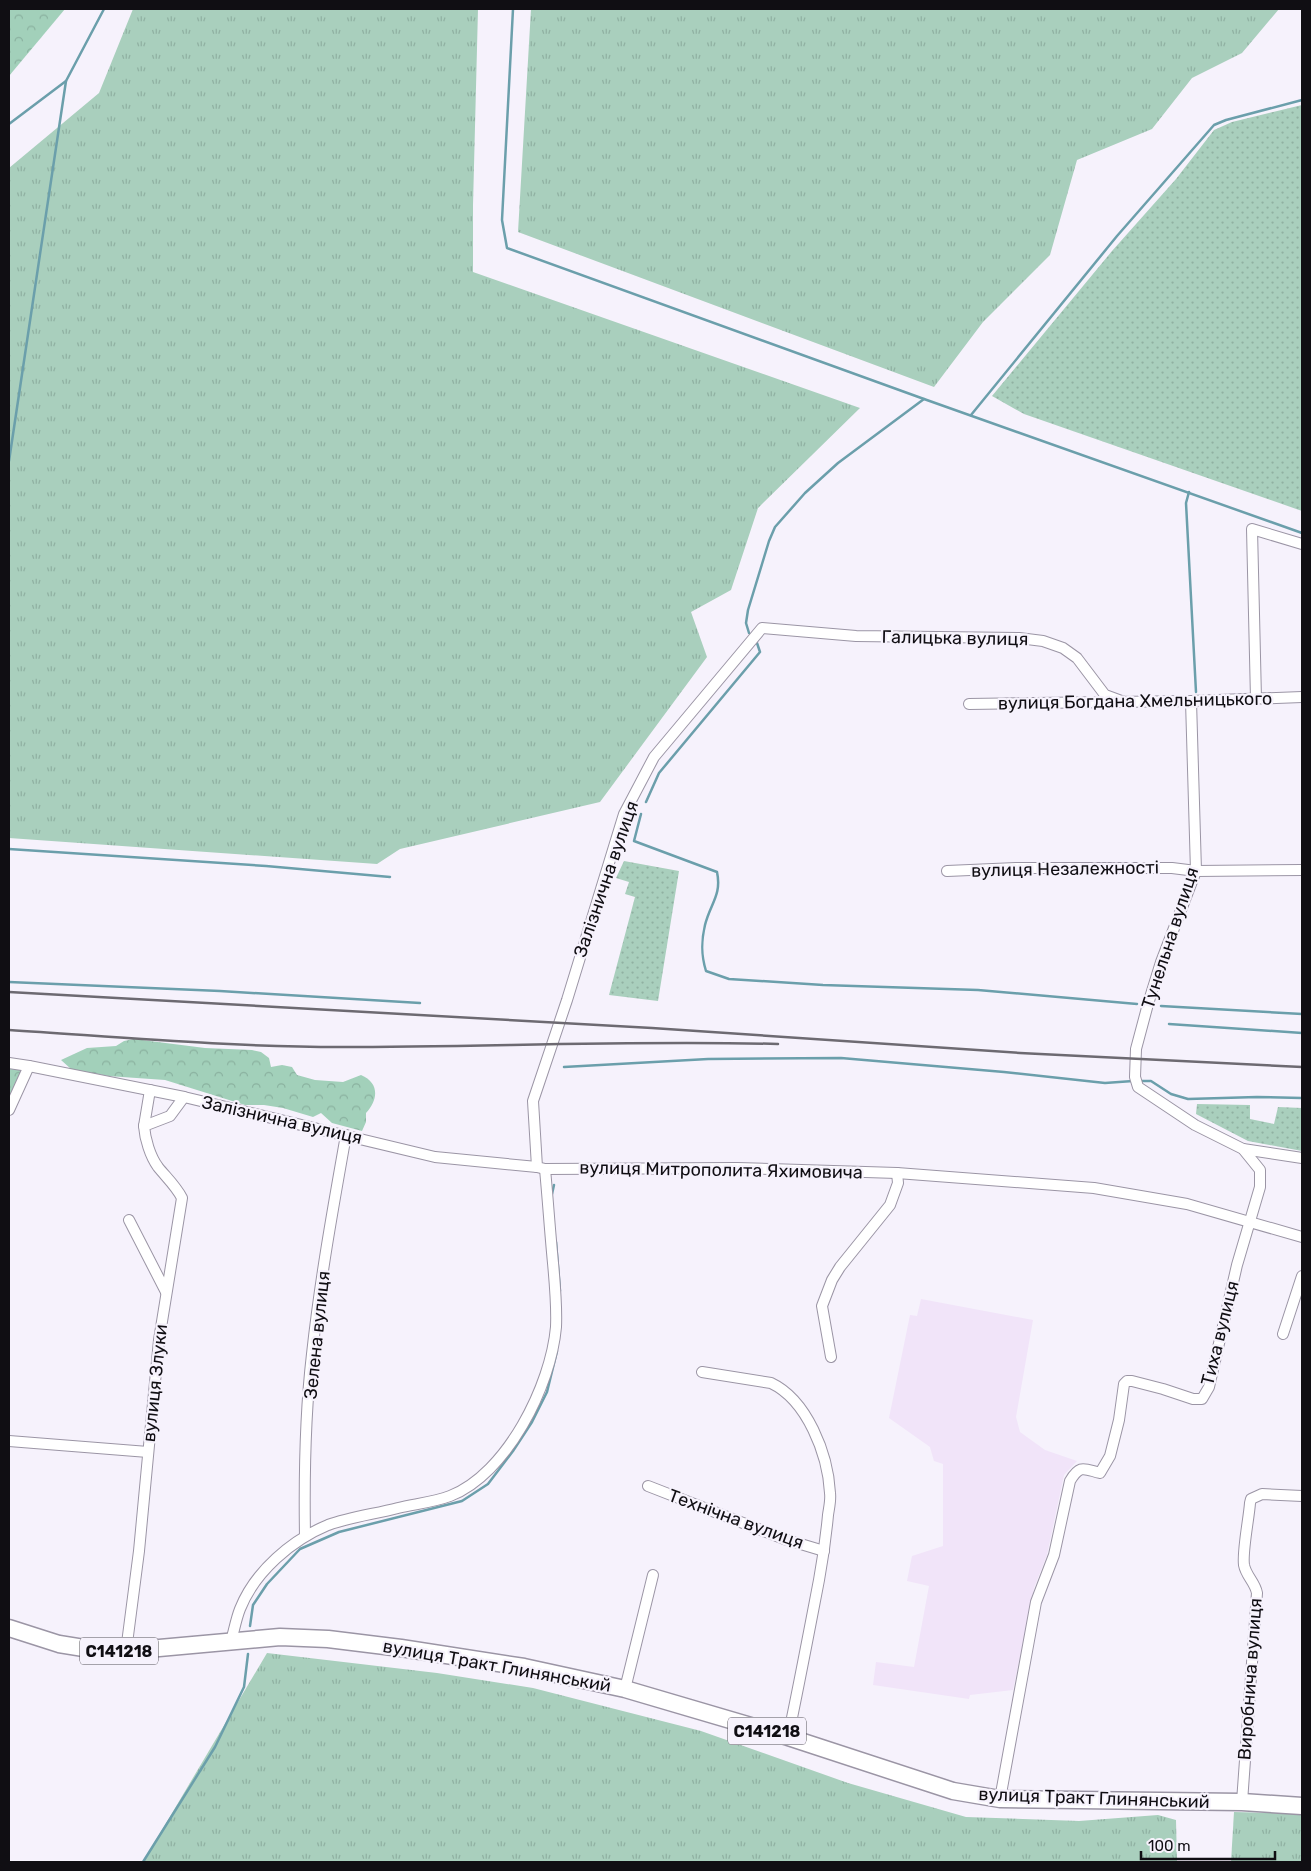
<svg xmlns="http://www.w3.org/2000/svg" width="1311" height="1871" font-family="Rubik,sans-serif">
<defs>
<pattern id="grass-tufts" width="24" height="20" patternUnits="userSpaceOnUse" patternTransform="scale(1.25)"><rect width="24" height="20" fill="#a9cfbd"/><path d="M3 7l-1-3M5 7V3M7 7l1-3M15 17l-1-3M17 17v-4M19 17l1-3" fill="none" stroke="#90b1a2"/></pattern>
<pattern id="forest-crowns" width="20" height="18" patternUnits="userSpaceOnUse" patternTransform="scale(1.25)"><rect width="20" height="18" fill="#a2d0ba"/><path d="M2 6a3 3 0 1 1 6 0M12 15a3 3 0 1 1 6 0" fill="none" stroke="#8ab19f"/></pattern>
<pattern id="garden-dots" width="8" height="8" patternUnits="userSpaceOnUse" patternTransform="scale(1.25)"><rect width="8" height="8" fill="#a9cfbd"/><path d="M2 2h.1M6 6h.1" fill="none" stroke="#90b1a2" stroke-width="1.8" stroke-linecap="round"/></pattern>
</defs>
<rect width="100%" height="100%" fill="#f6f2fc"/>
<polygon fill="#f1e4f9" points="921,1299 1033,1320 1016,1417 1020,1432 1045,1450 1077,1461 1064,1475 1047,1555 1034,1588 1013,1690 970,1695 969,1699 873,1685 876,1662 914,1667 929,1586 907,1581 912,1556 943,1546 943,1464 934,1461 930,1447 889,1418 910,1315 917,1316"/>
<g fill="url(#grass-tufts)">
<polygon points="133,9 478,9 473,205 473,272 860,408 758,508 731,590 691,612 707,657 600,802 400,849 377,864 9,838 9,168 99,93"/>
<polygon points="531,9 1279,9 1242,53 1192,78 1152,129 1077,160 1050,255 983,322 934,387 518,232"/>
<polygon points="267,1653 437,1673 533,1688 701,1731 848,1783 966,1817 1079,1821 1158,1815 1176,1820 1177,1862 143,1862"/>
<polygon points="1234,1812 1302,1814 1302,1862 1231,1862"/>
</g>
<g fill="url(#forest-crowns)">
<polygon points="9,9 65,9 9,76"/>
<path d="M134 1039 205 1048 252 1050 261 1052 269 1058 271 1067 282 1065 292 1067 297 1075 315 1080 343 1082 361 1075C380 1083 378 1100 366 1113V1122L362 1131 332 1123 321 1113 313 1117 283 1108 264 1105H245L165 1080 108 1076 71 1069 61 1060 87 1048 116 1046 124 1041Z"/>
<polygon points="9,1069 25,1070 9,1105"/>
</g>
<g fill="url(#garden-dots)">
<polygon points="1302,105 1302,511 1024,414 992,396 1112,251 1176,179 1214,130 1232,122"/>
<polygon points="624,861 679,871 658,1001 609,995 635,897 625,894 629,882 616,878"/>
<polygon points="1197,1104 1250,1105 1250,1119 1274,1124 1278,1107 1302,1108 1302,1151 1248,1141 1196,1114"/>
</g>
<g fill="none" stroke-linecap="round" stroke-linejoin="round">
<g stroke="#6b9fab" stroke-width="2.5">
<polyline points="513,9 502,220 507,248 924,399 1302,533"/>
<polyline points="9,124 66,81 104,9"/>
<polyline points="971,415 1117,236 1214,125 1226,120 1302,100"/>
<polyline points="9,461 66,81"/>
<polyline points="1189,492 1186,503 1196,692"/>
<polyline points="749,633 746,623 748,610 769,541 775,527 805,493 838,463 924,399"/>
<polyline points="646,802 659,773 760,652 757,643"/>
<path d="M641 814 634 841 717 872C722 895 710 904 705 925 701 942 701 955 706 971L729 979 823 985 978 990 1137 1004"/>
<polyline points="9,849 266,866 390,877"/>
<polyline points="9,982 220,991 420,1003"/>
<polyline points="1161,1006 1302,1014"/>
<polyline points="1169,1024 1302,1033"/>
<polyline points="564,1067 708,1059 841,1058 1004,1072 1105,1083 1133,1081"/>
<polyline points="1138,1081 1151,1081 1171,1094 1188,1099 1257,1097 1302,1098"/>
<polyline points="552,1194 554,1185"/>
<polyline points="556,1242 560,1291"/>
<polyline points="250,1626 253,1605 267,1584 300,1549 339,1532 462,1501 488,1484 513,1451 532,1422 547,1392 557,1351"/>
<polyline points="143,1862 215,1747 244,1687 248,1654"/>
</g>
<defs>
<g id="street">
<polyline points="1256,699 1252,529 1302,544"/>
<polyline points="1124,702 1105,695 1077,658 1063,648 1043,641 1019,638 856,636 762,628 654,757 624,814 567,1000 533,1101 537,1167 545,1169 737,1168 897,1173 1094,1188 1187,1204 1302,1237"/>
<polyline points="969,704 1191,701 1302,697"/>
<polyline points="947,871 1016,868 1172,868 1196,871 1302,870"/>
<polyline points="9,1063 29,1066 184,1097 435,1157 537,1167"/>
<polyline points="9,1110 29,1066"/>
<polyline points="144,1126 150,1090"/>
<polyline points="1243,1149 1302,1158"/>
<polyline points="129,1220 166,1292"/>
<polyline points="1283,1334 1302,1276"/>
<polyline points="831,1357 822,1306 832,1280 840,1267 890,1205 898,1183 897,1173"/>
<path d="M702 1372 771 1383C807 1400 828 1454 830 1493 831 1500 829 1508 828 1515 826 1537 823 1558 819 1580 809 1632 799 1685 788 1737"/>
<polyline points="9,1441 148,1452"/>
<polyline points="648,1486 784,1539 824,1551"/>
<path d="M305 1536C304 1475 305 1414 312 1354 320 1280 333 1208 346 1135"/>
<path d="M231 1641C234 1631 236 1619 240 1609 255 1571 292 1540 328 1525 350 1517 375 1514 398 1508 415 1504 434 1502 450 1496 507 1474 551 1385 556 1327 557 1306 555 1285 553 1263 550 1232 548 1201 545 1169"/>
<path d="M126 1651 139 1551 159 1340 182 1198C176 1186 166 1177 158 1167 150 1156 145 1139 144 1126L170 1116 184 1097"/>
<polyline points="625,1689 653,1575"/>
<path d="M1000 1799 1036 1602 1054 1555 1070 1481C1080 1464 1084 1469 1100 1473L1110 1456 1119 1420 1124 1384 1127 1381H1132L1163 1389 1193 1399H1202L1209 1387 1237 1265 1260 1187V1170L1243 1149 1195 1125 1138 1087 1135 1077 1136 1049 1148 1004 1161 962 1196 871 1191 701"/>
<path d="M1242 1802 1257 1593C1255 1582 1246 1576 1244 1565 1242 1552 1249 1518 1250 1503L1251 1499 1262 1494 1302 1496"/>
</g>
<polyline id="primary" points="9,1628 59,1644 90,1649 126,1651 280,1637 328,1639 401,1648 524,1667 625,1689 788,1737 953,1791 1000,1799 1242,1802 1302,1806"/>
</defs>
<use href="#street" stroke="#9b95a5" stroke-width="12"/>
<use href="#primary" stroke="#9b95a5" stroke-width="19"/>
<use href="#street" stroke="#fff" stroke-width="10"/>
<use href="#primary" stroke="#fff" stroke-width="16"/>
<g stroke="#6d6a71" stroke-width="2.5">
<polyline points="9,992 652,1028 1020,1053 1302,1067"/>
<path d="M9 1030C119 1037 230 1047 341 1047 487 1047 632 1040 778 1044"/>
</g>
</g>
<g text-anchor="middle" stroke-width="4.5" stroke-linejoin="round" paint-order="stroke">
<g fill="#f6f2fc" stroke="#555259" stroke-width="1">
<rect x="80" y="1637.5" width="78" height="27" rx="4"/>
<rect x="728" y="1717.5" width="78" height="27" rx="4"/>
</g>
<g font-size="16" font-weight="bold" fill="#100e13">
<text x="119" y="1657">С141218</text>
<text x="767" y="1737">С141218</text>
</g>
<g font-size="18" fill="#100e13" stroke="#f6f2fc">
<text transform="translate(955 638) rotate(1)" y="6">Галицька вулиця</text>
<text transform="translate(1135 701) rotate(-1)" y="6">вулиця Богдана Хмельницького</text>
<text transform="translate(1065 869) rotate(-1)" y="6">вулиця Незалежності</text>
<text transform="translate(606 879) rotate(-71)" y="6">Залізнична вулиця</text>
<text transform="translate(1170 938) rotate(-72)" y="6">Тунельна вулиця</text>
<text transform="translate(282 1120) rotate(13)" y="6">Залізнична вулиця</text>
<text transform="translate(721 1170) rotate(1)" y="6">вулиця Митрополита Яхимовича</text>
<text transform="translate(1220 1333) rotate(-76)" y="6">Тиха вулиця</text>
<text transform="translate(317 1335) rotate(-84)" y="6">Зелена вулиця</text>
<text transform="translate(155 1383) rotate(-84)" y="6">вулиця Злуки</text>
<text transform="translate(736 1519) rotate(20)" y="6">Технічна вулиця</text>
<text transform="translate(497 1666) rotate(10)" y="6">вулиця Тракт Глинянський</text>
<text transform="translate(1250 1679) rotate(-86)" y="6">Виробнича вулиця</text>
<text transform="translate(1094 1798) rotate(2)" y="6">вулиця Тракт Глинянський</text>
</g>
</g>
<rect width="1311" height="1871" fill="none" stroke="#100e13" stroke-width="20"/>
<path d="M1141 1851v8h134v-8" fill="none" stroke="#100e13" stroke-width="2.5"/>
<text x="1148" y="1851" font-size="15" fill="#100e13" stroke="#f6f2fc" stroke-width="4" paint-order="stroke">100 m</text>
</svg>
